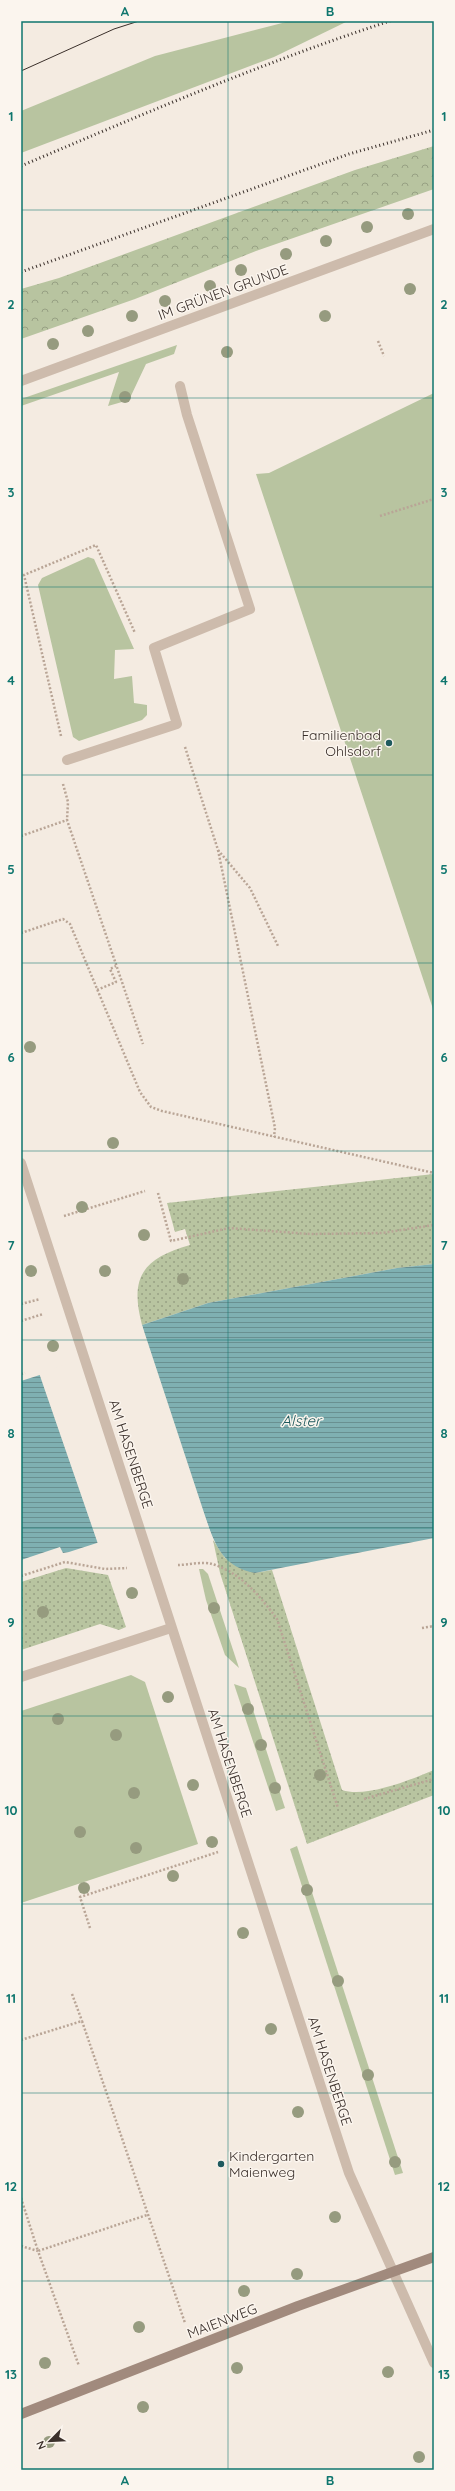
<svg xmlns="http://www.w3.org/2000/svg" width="455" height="2491" font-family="Quicksand,sans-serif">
<defs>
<pattern id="forest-crowns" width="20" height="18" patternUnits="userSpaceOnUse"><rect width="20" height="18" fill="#b8c4a0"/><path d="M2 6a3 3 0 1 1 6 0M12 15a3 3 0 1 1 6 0" fill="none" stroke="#97a083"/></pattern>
<pattern id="park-dots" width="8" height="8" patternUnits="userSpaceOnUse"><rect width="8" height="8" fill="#b8c4a0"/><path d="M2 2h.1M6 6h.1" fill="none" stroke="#97a083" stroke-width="1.8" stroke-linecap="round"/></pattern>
<pattern id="water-rules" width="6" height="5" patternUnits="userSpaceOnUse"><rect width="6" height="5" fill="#7fb0b2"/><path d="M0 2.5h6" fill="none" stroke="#699091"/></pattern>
</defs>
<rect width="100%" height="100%" fill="#f4ebe1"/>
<g fill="#b8c4a0">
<polygon points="290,21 348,21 274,57 21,153 21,111 155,56"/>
<polygon points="177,345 174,354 146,364 129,400 108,406 119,372 21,406 21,399"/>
<polygon points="434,393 434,1012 256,474 269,473"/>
<polygon points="88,557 94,559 134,649 115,650 114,679 132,676 134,703 147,705 147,715 142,720 79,741 73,737 38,585 42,578"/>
<polygon points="199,1569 203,1569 208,1574 239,1668 225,1655 206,1600"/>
<polygon points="131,1675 145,1682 198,1844 21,1903 21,1711"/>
<polygon points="234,1684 246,1688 285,1808 276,1811"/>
<polygon points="297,1846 403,2173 395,2175 290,1849"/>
</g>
<polygon fill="url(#forest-crowns)" points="434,146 434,189 256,251 135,299 21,339 21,289 59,278 355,170"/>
<g fill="url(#park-dots)">
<path d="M434 1174V1264L397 1268 208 1303 142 1325C129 1276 144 1258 190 1245L185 1229 175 1232 167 1203Z"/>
<path d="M213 1540 225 1558 255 1573 272 1570 342 1790C366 1798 410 1780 434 1770V1795L307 1844 220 1573Z"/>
<polygon points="66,1568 108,1575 126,1627 119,1630 100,1624 21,1650 21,1582"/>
</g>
<path fill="url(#water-rules)" d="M434 1264V1538L255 1573C218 1566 214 1539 202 1509L69 1552 63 1553 60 1547 21 1560V1381L146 1341 142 1325 208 1303 397 1268Z"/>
<polygon fill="#f4ebe1" points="140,1325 142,1325 213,1540 211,1541 201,1512 98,1544 39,1373 144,1339"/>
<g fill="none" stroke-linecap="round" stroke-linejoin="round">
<g stroke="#b9a596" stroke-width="2.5" stroke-dasharray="2 2" stroke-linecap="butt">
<polyline points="378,341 384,356"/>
<polyline points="380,516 434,499"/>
<polyline points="61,736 24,575 96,545 135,633"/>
<polyline points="185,747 218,850 250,888 278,946"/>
<polyline points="63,784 68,802 67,820"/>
<polyline points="21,836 67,820 143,1044"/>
<polyline points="218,850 275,1128 274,1137"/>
<polyline points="21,933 63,919 70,924 140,1092 151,1107 162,1111 434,1173"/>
<polyline points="97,990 116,982 110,969 116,966"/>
<polyline points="158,1193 171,1241 229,1228 310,1234 382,1233 434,1225"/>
<polyline points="64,1216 145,1191"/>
<polyline points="21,1304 40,1299"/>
<polyline points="21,1321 43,1314"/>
<polyline points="21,1374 25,1373"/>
<path d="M178 1565C188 1565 203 1561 212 1564 240 1572 261 1597 277 1619L338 1808"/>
<polyline points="21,1576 65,1562 105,1569 127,1568"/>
<polyline points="422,1628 434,1626"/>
<polyline points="364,1799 434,1779"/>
<polyline points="90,1928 80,1897 218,1852"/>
<polyline points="72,1994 82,2021"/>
<polyline points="21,2040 82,2021 185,2323"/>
<polyline points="21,2198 38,2251 147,2215"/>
<polyline points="21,2246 38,2251 79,2366"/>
</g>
<polyline stroke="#cdbbac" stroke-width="10" points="67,760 177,724 154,648 250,609 187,415 180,386"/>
<g stroke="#cdbbac" stroke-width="10">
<polyline points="21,381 434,229"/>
<polyline points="21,1163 349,2173 434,2363"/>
<polyline points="21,1677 171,1628"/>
</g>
<polyline stroke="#a18a7d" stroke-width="10" points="21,2414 298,2306 434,2257"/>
<polyline stroke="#3b302b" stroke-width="1" points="21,71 114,29 139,21"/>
<g stroke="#3b302b" stroke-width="3" stroke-dasharray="1 3" stroke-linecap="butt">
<path d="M21 166C143 114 264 62 390 21"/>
<polyline points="21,272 349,154 434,130"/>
</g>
</g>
<g fill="#969b7f">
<circle cx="408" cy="214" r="6"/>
<circle cx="367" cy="227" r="6"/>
<circle cx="326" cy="241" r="6"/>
<circle cx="286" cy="254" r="6"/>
<circle cx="241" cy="270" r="6"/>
<circle cx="210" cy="286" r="6"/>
<circle cx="410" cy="289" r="6"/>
<circle cx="165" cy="301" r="6"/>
<circle cx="132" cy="316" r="6"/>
<circle cx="325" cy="316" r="6"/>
<circle cx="88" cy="331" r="6"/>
<circle cx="53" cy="344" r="6"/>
<circle cx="227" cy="352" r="6"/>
<circle cx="125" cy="397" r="6"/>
<circle cx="30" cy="1047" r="6"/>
<circle cx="113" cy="1143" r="6"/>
<circle cx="82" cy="1207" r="6"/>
<circle cx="144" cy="1235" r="6"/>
<circle cx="31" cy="1271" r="6"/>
<circle cx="105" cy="1271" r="6"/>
<circle cx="183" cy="1279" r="6"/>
<circle cx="53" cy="1346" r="6"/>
<circle cx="132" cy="1593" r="6"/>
<circle cx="214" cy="1608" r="6"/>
<circle cx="43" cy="1612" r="6"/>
<circle cx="168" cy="1697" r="6"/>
<circle cx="248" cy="1709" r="6"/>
<circle cx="58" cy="1719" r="6"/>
<circle cx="116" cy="1735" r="6"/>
<circle cx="261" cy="1745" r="6"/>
<circle cx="320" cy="1775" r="6"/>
<circle cx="193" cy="1785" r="6"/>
<circle cx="275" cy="1788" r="6"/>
<circle cx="134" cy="1793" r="6"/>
<circle cx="80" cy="1832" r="6"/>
<circle cx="212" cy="1842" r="6"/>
<circle cx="136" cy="1848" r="6"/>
<circle cx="173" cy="1876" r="6"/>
<circle cx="84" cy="1888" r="6"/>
<circle cx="307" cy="1890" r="6"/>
<circle cx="243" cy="1933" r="6"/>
<circle cx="338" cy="1981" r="6"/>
<circle cx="271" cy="2029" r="6"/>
<circle cx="368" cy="2075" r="6"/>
<circle cx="298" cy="2112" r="6"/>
<circle cx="395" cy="2162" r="6"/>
<circle cx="335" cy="2217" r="6"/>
<circle cx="297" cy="2274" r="6"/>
<circle cx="244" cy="2291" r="6"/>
<circle cx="139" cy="2327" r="6"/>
<circle cx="45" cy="2363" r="6"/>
<circle cx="237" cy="2368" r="6"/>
<circle cx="388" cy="2372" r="6"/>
<circle cx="143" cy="2407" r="6"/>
<circle cx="49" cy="2442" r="6"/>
<circle cx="419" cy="2457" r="6"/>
</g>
<path fill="none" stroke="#0f766e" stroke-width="1" stroke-opacity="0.55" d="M228 21V2470M21 210H434M21 398H434M21 587H434M21 775H434M21 963H434M21 1151H434M21 1340H434M21 1528H434M21 1716H434M21 1904H434M21 2093H434M21 2281H434"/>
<g fill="#1f5a5e" stroke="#fbf5ee" stroke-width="1.5">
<circle cx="389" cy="743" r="4"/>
<circle cx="221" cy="2164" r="4"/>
</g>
<g text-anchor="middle" stroke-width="3" stroke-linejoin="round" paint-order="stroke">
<g font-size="14" fill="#3b302b" stroke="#fbf5ee">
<text transform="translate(223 292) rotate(-20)" y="5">IM GRÜNEN GRUNDE</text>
<text transform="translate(131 1454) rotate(72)" y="5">AM HASENBERGE</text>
<text transform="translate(230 1763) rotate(72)" y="5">AM HASENBERGE</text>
<text transform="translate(330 2071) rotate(72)" y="5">AM HASENBERGE</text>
<text transform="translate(222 2321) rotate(-21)" y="5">MAIENWEG</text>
</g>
<g font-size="14" fill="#3b302b" stroke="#fbf5ee" text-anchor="end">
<text x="381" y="740">Familienbad<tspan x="381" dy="16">Ohlsdorf</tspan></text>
<text x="229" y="2161" text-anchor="start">Kindergarten<tspan x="229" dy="16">Maienweg</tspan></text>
</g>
<g font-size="15" font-style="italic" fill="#1f5a5e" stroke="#fbf5ee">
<text x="301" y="1426">Alster</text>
</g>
</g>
<rect width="455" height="2491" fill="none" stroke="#fbf5ee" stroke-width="44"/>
<g transform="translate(50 2441) rotate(246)" stroke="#fbf5ee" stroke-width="3" paint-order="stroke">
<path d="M0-3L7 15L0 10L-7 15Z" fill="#3b302b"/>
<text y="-6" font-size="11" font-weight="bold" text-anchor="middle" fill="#3b302b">N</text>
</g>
<rect x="22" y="22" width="411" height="2447" fill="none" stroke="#0f766e" stroke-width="1.5"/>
<g font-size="13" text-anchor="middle" font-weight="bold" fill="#0f766e">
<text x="125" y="16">A</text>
<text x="330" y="16">B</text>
<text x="11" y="121">1</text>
<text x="444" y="121">1</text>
<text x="11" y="309">2</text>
<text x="444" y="309">2</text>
<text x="11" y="497">3</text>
<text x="444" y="497">3</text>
<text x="11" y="685">4</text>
<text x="444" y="685">4</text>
<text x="11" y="874">5</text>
<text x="444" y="874">5</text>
<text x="11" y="1062">6</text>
<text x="444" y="1062">6</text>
<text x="11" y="1250">7</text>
<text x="444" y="1250">7</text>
<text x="11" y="1438">8</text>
<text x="444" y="1438">8</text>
<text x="11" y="1627">9</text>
<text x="444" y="1627">9</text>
<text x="11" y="1815">10</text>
<text x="444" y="1815">10</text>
<text x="11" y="2003">11</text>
<text x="444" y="2003">11</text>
<text x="11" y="2191">12</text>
<text x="444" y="2191">12</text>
<text x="11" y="2379">13</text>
<text x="444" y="2379">13</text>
<text x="125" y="2485">A</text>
<text x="330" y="2485">B</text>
</g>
</svg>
